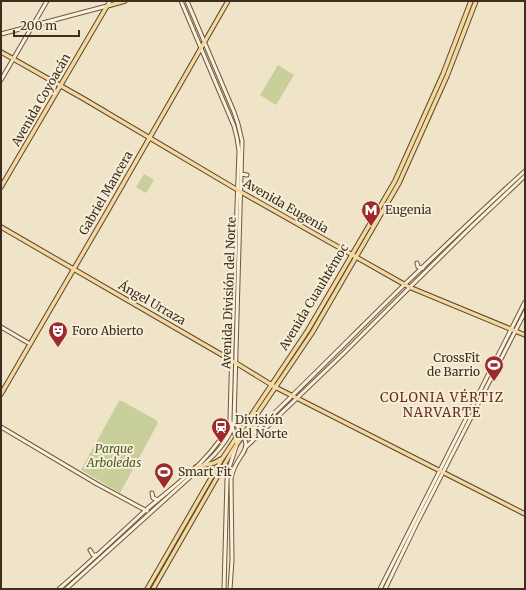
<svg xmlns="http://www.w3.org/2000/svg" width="526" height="590" font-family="Merriweather,serif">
<rect width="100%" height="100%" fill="#f0e4c8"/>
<g fill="#c9cf9b">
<polygon points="278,65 294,75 276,105 260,95"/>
<polygon points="144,174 154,180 146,193 136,187"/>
<polygon points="119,401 122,401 156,420 158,423 120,493 81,470"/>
</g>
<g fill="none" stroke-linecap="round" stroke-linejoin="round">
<defs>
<g id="secondary">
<polyline points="181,1 234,126 237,138 239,151 232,346 230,419 230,422 236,437 237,444 228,471 227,480 224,589"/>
<polyline points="1,34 107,6 110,1"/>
<polyline points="1,80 47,1"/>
<polyline points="241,174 247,175"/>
<polyline points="417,263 418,267 423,268"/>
<polyline points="1,327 30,344"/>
<polyline points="1,427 97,484 147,511"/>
<path d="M260 433 259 430 260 427C309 380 357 331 405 284 445 246 484 208 525 171"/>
<polyline points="246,447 343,354 402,295 472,226 525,176"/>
<polyline points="152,493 153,498 158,500"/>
<polyline points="90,550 93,555 97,555"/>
<path d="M59 589C89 563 118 536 147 509 175 485 215 457 230 422"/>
<path d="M66 589 210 459C220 449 231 436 234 422L242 141 238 124 234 112 187 1"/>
<path d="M230 589 232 560 231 479C236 449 260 454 234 422"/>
<polyline points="380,589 525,302"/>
<polyline points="385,589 416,525 525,312"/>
</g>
<g id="primary">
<polyline points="1,52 84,99 241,192 409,287 525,335"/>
<polyline points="1,187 107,6 125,1"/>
<polyline points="1,227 236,363 275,387 525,514"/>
<polyline points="1,394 107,212 228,1"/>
<polyline points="196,467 214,463 221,459"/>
<polyline points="147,589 222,459 308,330 395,181 443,74 471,1"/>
<polyline points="153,589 231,453 312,333 399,183 447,76 476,1"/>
</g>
</defs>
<use href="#secondary" stroke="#6f573f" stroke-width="5"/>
<use href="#primary" stroke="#5b4430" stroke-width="5.5"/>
<use href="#secondary" stroke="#faf1dc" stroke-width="3"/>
<use href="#primary" stroke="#f3d9a0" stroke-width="3.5"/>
</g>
<defs>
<symbol id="metro-pin" viewBox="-11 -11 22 30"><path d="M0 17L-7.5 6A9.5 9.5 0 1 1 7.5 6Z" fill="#9e2a2b" stroke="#f7eed8"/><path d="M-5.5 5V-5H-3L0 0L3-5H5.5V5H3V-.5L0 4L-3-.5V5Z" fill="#fff"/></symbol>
<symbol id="theatre-pin" viewBox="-11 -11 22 30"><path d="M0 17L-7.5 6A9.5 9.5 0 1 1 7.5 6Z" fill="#9e2a2b" stroke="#f7eed8"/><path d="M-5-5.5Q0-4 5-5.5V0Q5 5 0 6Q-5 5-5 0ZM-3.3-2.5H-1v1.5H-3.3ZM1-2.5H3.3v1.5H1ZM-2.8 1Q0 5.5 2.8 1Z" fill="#fff"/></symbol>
<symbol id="stadium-pin" viewBox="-11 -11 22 30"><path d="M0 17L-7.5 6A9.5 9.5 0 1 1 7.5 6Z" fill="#9e2a2b" stroke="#f7eed8"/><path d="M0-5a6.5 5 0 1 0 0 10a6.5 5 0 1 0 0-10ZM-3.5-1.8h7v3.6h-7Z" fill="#fff"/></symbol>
<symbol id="station-pin" viewBox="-11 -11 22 30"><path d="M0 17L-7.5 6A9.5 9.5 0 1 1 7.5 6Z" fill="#9e2a2b" stroke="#f7eed8"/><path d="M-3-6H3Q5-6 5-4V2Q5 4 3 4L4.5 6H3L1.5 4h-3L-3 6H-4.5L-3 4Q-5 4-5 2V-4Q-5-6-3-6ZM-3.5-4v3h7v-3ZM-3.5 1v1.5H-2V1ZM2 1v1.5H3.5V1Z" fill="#fff"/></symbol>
</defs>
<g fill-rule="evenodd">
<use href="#metro-pin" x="360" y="199" width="22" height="30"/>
<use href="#theatre-pin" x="47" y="320" width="22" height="30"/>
<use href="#stadium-pin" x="483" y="354" width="22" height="30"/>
<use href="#station-pin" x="210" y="416" width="22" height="30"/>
<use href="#stadium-pin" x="153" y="461" width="22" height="30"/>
</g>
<g text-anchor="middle" stroke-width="4" stroke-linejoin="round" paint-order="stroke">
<g font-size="12" fill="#3d2e20" stroke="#f7eed8">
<text transform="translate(41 100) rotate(-60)" y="4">Avenida Coyoacán</text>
<text transform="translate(106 193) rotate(-60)" y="4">Gabriel Mancera</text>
<text transform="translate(286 206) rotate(30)" y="4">Avenida Eugenia</text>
<text transform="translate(229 293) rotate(-88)" y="4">Avenida División del Norte</text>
<text transform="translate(314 297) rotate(-59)" y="4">Avenida Cuauhtémoc</text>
<text transform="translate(152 303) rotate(30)" y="4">Ángel Urraza</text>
</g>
<g font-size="12" fill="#3d2e20" stroke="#f7eed8" text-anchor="start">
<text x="385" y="214">Eugenia</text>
<text x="72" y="335">Foro Abierto</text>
<text x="480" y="362" text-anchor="end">CrossFit<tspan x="480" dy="14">de Barrio</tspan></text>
<text x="235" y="424">División<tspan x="235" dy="14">del Norte</tspan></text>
<text x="178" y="476">Smart Fit</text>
</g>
<g font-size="12" font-style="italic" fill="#4d5a26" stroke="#f7eed8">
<text x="114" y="453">Parque<tspan x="114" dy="14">Arboledas</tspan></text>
</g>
<g font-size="13" letter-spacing="1" fill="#6b2e1e" stroke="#f7eed8">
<text x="442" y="402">COLONIA VÉRTIZ<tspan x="442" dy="15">NARVARTE</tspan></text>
</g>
</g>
<rect width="526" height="590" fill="none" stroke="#3d2e20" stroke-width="4"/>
<path d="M14 30v6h65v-6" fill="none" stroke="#3d2e20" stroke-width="2"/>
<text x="20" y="30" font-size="12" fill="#3d2e20" stroke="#f7eed8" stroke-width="3" paint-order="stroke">200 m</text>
</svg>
